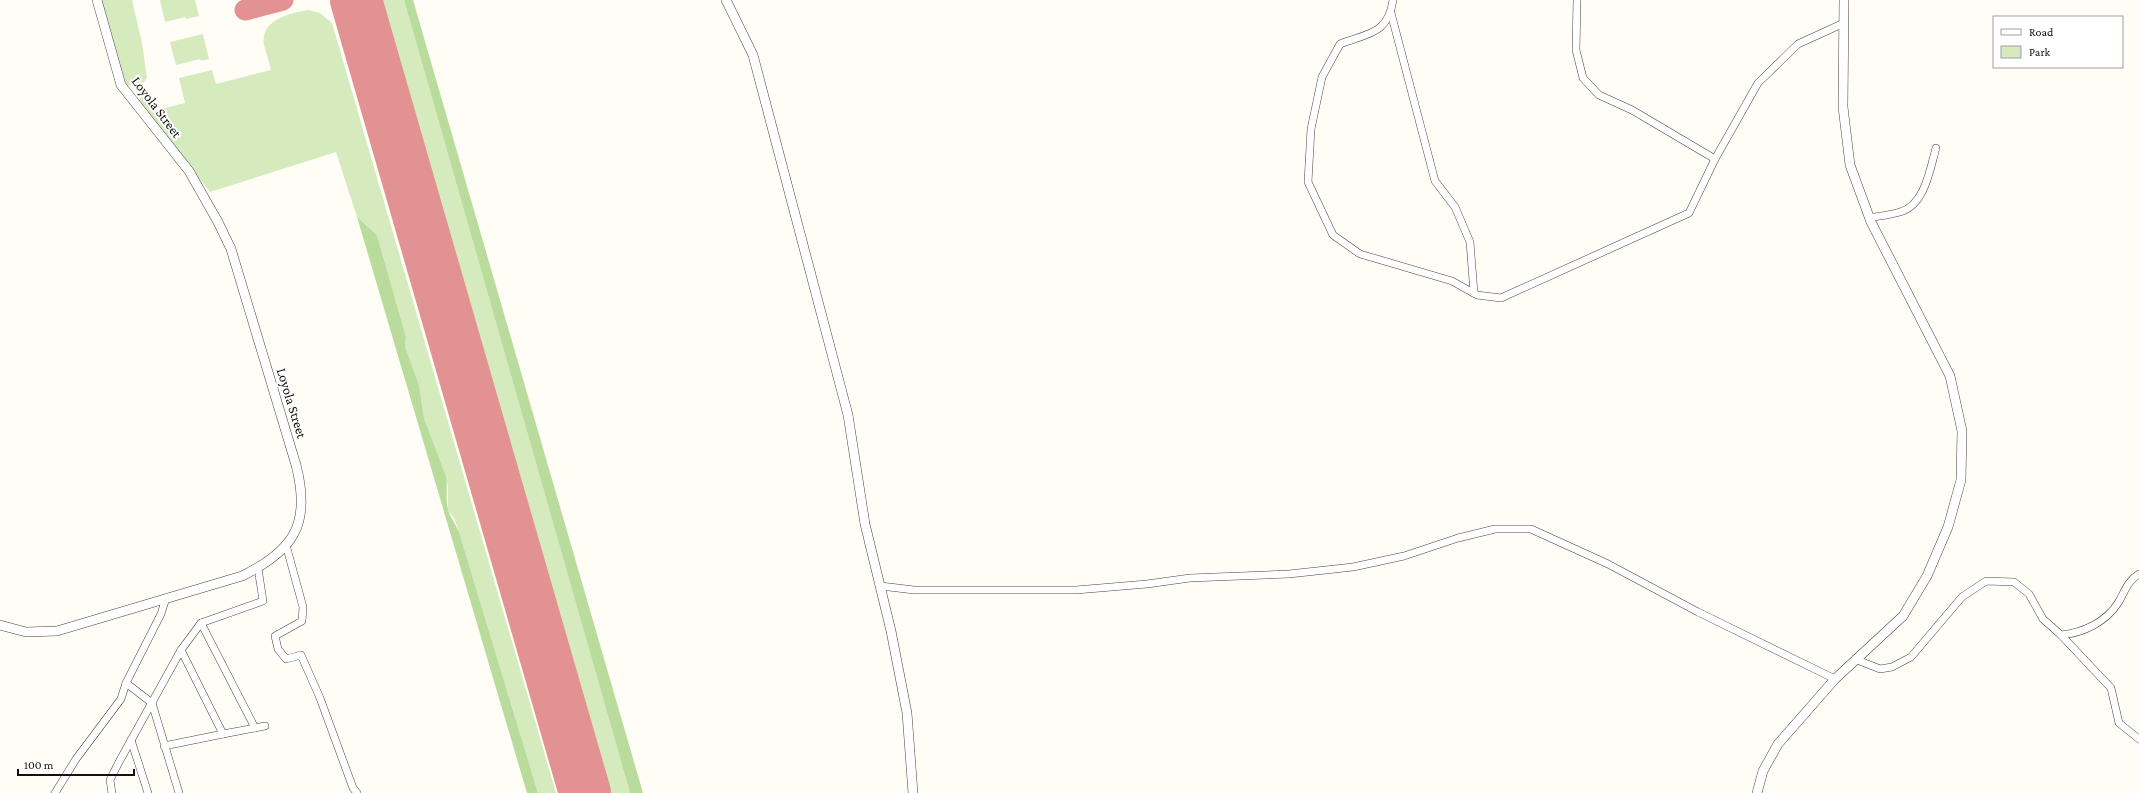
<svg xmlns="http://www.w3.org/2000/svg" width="2139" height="793" font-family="'Crimson Pro',serif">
<rect width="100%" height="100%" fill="#fffdf5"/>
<g fill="#d5ebbd">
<polygon points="102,0 132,0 142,43 147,78 140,86 126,85 123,82"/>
<polygon points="160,0 195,0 199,16 186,19 185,17 165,22"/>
<polygon points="380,0 404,0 630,793 610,793"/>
<path d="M309 10 320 13 332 23 556 793H538L459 532 454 518 448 510V486L424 418 419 385 405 346 406 337 377 235 357 217 336 152 210 192 136 102 142 97 152 98 157 116 162 115 161 109 185 103 179 78 212 70 216 84 271 70C269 61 266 53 264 45 260 19 291 13 309 10Z"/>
<polygon points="203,34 209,59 201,61 200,59 176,65 170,42"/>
</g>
<g fill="#b9dc9c">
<polygon points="404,0 413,0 643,793 630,793"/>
<path d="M357 217 377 235 406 337 405 346 419 385 424 418 446 477C448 487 445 498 448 509 448 513 456 525 459 532L538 793H527Z"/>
</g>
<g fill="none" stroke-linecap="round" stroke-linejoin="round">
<g stroke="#e29292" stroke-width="21">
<polyline points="346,0 359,13"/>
<polyline points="245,10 283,0"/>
</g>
<polyline stroke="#e29292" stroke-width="52" points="356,0 585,793"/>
<defs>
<g id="minor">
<path d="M1393 0C1388 34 1369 33 1340 44L1322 77 1311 129 1308 182 1333 235 1360 254 1452 281 1477 295 1501 298 1689 213 1715 159 1758 83 1798 44 1844 23"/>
<polyline points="1577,0 1576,50 1583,78 1599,95 1632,110 1715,159"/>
<polyline points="1391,13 1435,181 1455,207 1470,242 1474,293"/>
<path d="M1869 218C1879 216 1890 215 1900 212 1925 205 1930 169 1936 148"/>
<polyline points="286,545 303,607 302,621 275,636 278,649 286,659 301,655 320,698 353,788 357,793"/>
<polyline points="881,586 914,590 1076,590 1147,584 1190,578 1289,574 1353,567 1404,556 1458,538 1495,529 1531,529 1608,564 1698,612 1835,679"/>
<polyline points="201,623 255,728"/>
<path d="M2061 635C2083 633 2106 622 2118 603 2125 592 2127 581 2139 574"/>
<polyline points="1855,659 1880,669 1892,667 1911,657 1962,597 1986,581 2014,582 2029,594 2043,619 2061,635 2111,688 2119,723 2139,739"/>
<polyline points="126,683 152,703 179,793"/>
<polyline points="223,734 265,726"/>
<polyline points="131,740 148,793"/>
<polyline points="164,746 223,734 181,650"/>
<polyline points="55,793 76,759 121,699 126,683 161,614 166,598"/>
<polyline points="112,793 110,780 119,762 181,650 201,623 263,601 258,568"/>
</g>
<g id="tertiary">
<polyline points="726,0 753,55 848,415 865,524 891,631 907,713 913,793"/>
<path d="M0 625 26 632 57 631 242 576C295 550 311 523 296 465L231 249 218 222 189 171 121 85 97 0"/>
<polyline points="1757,793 1763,771 1778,744 1835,679 1903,616 1927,576 1948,527 1961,480 1962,431 1950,376 1871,222 1850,165 1843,107 1844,0"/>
</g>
</defs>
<use href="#minor" stroke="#444" stroke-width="8"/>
<use href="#tertiary" stroke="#444" stroke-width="10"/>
<use href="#minor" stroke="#fff" stroke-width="7"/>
<use href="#tertiary" stroke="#fff" stroke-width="9"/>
</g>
<g text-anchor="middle" stroke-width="4" stroke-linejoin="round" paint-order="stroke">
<g font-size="14" fill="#111" stroke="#fff">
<text transform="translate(157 107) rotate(53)" y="5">Loyola Street</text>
<text transform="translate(292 403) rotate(73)" y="5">Loyola Street</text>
</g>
</g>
<rect x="1993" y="16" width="130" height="52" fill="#ffffff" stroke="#a0a0a0"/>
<rect x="2001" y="29" width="20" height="6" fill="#ffffff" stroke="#a0a0a0"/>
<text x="2029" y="36" font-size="12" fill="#111111">Road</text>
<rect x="2001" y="46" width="20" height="12" fill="#d5ebbd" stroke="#a0a0a0"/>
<text x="2029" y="56" font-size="12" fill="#111111">Park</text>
<path d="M18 769v6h116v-6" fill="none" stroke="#111111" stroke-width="2"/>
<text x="24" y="769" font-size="12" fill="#111111" stroke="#ffffff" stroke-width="3" paint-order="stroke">100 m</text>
</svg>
